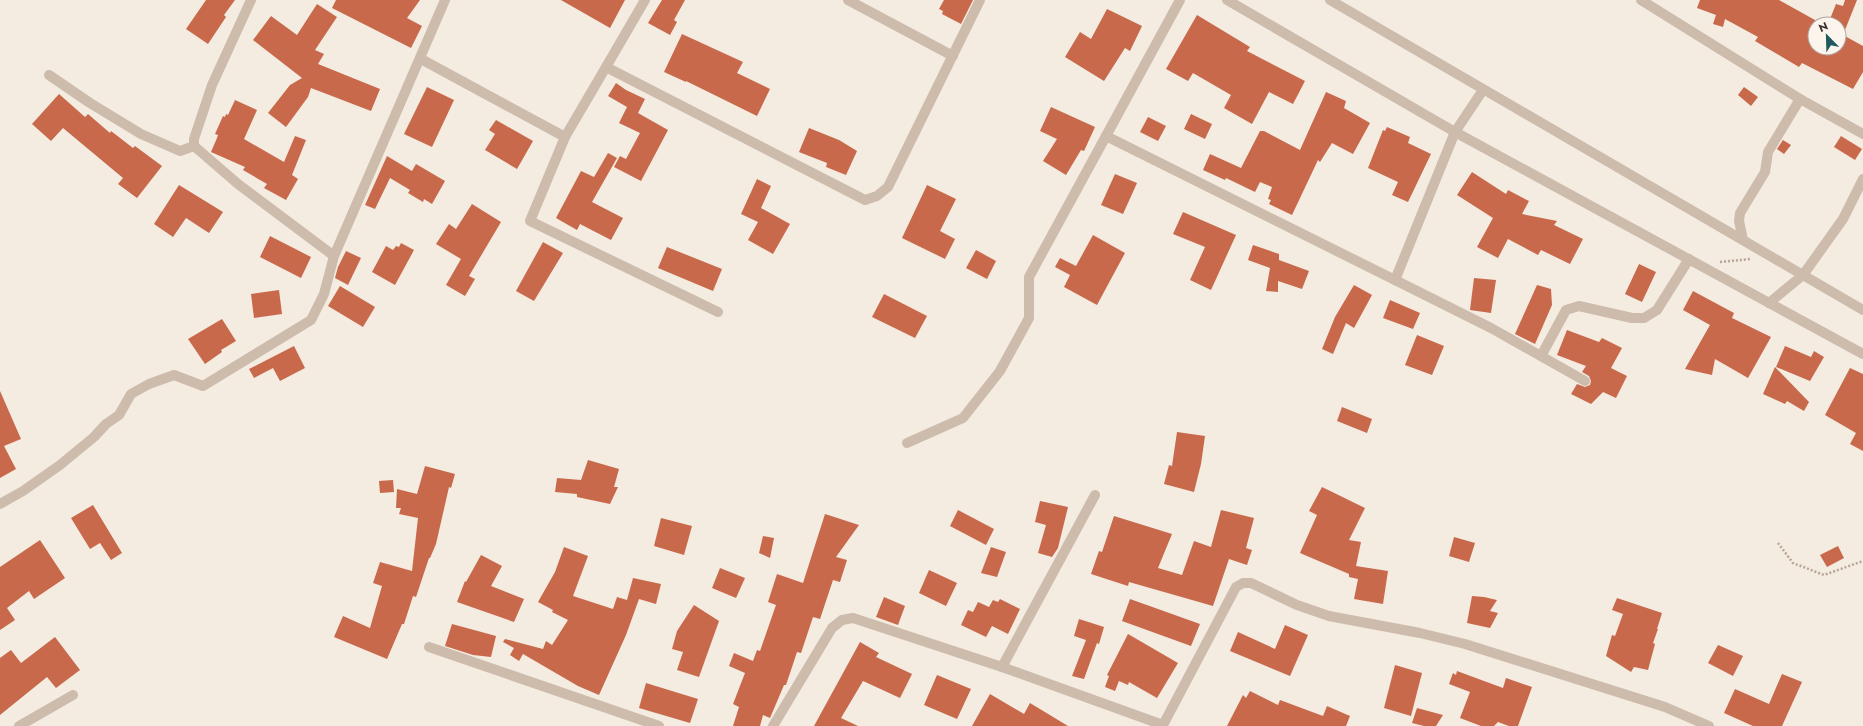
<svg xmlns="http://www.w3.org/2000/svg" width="1863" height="726" font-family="Jost,sans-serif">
<rect width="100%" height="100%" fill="#f4ebe1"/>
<g fill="#c8694b">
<polygon points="206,0 235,0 224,15 226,17 208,44 186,29"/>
<polygon points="336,0 420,0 407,18 422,26 411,48 332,8"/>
<polygon points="561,0 625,0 610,28"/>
<polygon points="662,0 685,0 674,20 677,22 670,35 648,23"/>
<polygon points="944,0 973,0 961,24 942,14 943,11 939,9"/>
<polygon points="1700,0 1779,0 1815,20 1815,48 1839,48 1839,24 1828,24 1836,4 1843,6 1845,0 1857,0 1843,35 1863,46 1863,72 1853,89 1802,63 1799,67 1755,41 1758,37 1725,19 1723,27 1713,24 1716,15 1697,8"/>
<polygon points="317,4 337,17 315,50 324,54 318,64 380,89 371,111 311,88 308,97 286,127 268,113 290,85 302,78 253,40 271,16 297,35"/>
<polygon points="1107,9 1142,26 1130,51 1125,48 1104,81 1065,57 1080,32 1091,39"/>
<polygon points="1197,15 1250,47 1247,51 1305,81 1293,104 1269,92 1252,124 1224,108 1231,95 1193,73 1188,81 1166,69"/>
<polygon points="682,34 743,62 737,73 770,89 757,116 686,81 686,82 664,72"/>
<polygon points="616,83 626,90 645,99 638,113 668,130 641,181 614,167 620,156 626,159 640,133 619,123 627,107 608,96"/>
<polygon points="427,87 454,100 432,147 404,134"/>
<polygon points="1744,87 1758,97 1751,106 1738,95"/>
<polygon points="1326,92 1346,101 1344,108 1370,123 1353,154 1332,143 1320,162 1318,160 1292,215 1269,204 1271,200 1268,199 1272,187 1260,182 1255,192 1226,178 1225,180 1203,170 1210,154 1241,168 1260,131 1264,131 1300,150"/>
<polygon points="59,94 85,117 88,114 110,133 111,131 133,148 135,146 162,166 137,198 118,184 123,178 63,128 51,141 32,124"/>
<polygon points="235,100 257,110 244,139 284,162 295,136 306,140 292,175 298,179 286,200 264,188 267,184 243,170 245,167 211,152 217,138 218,135 215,134 223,116 225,117 226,114 228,115"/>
<polygon points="1051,107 1095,127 1084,151 1081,150 1066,175 1043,161 1057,139 1040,131"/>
<polygon points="1191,114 1212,124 1205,139 1184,129"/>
<polygon points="1148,117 1166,126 1158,141 1140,132"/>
<polygon points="496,120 533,141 517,169 485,150 495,134 489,130"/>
<polygon points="1387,127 1410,137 1408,143 1431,154 1408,202 1392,195 1398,182 1368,168 1383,130 1385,131"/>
<polygon points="809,128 839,140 857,151 846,175 826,167 827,163 799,152"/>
<polygon points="1841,136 1862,149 1855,160 1834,147"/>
<polygon points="1783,140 1791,145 1784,154 1777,149"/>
<polygon points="608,153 617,158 592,202 623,218 611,240 580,224 577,230 556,218 581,171 594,177"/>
<polygon points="387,156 412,171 416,164 445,181 432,204 424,199 423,202 408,193 410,190 390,178 375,209 365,205"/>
<polygon points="1472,172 1506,194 1508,190 1529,201 1522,214 1557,221 1554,225 1583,239 1570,264 1541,250 1538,255 1508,239 1498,258 1477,247 1493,218 1457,195"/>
<polygon points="1115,174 1137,183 1123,214 1101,205"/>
<polygon points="757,179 771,186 761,208 790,224 773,254 748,240 758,222 741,214"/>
<polygon points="179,185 223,212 209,233 186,218 173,237 154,224"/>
<polygon points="927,185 956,199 940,231 955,239 945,259 902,238"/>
<polygon points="472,204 501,222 469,276 475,279 465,296 446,285 461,259 436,244 449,224 456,229"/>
<polygon points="1183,212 1236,235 1211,290 1190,280 1205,247 1173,234"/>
<polygon points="1093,235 1125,253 1097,305 1064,287 1070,275 1055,267 1060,258 1076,266"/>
<polygon points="270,236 311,257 301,278 260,257"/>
<polygon points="543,242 563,253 534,301 516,291"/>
<polygon points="401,243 414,250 395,285 372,272 386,246 393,250 396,246 399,247"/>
<polygon points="1253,245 1279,254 1279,260 1309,271 1302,289 1278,281 1278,292 1266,291 1270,268 1248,260"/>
<polygon points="667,247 722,269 713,291 658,268"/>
<polygon points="976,250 996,261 987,279 966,268"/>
<polygon points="346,251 361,258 348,285 335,278 338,267"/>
<polygon points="1639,264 1656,272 1642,302 1625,294"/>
<polygon points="1474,278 1496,280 1491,313 1470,310"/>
<polygon points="1354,285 1372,295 1354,328 1346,323 1333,354 1322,349 1335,317"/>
<polygon points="1537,285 1551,289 1552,305 1535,344 1515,334"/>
<polygon points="340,286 375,307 363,327 328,306"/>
<polygon points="279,290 282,314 254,318 251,294"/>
<polygon points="1693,291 1734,313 1732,318 1771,337 1748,378 1715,359 1712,375 1685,369 1710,325 1683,310"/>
<polygon points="884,294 927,316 915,338 872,317"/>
<polygon points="1390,300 1420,313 1413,329 1383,318"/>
<polygon points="222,319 236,341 221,350 222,352 205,364 188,339"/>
<polygon points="1567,330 1599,342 1602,338 1622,348 1611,368 1627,376 1616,398 1603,392 1591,404 1571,394 1577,384 1585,387 1590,385 1591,381 1589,376 1582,372 1586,366 1557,355"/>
<polygon points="1417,335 1444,346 1432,375 1405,365"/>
<polygon points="294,346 305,368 280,381 273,368 254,378 249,369"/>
<polygon points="1785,346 1811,357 1814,351 1824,357 1810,381 1776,367"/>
<polygon points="1775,367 1809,402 1804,411 1787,401 1785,404 1763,394"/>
<polygon points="1850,368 1863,374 1863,451 1850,444 1856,433 1825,415"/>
<polygon points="0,391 21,439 4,446 16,469 0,478"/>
<polygon points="1342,407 1372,419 1367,433 1337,421"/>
<polygon points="1177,432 1205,436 1201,464 1194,492 1164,484 1169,465 1172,466"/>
<polygon points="588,460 619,469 614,487 618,487 610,504 577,497 577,494 555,492 557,478 581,480"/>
<polygon points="425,466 455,474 451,488 449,487 436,544 430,558 429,558 416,597 413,596 404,624 402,624 387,659 334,637 343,616 370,628 382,586 373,583 380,562 412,571 418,518 399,514 401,508 396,508 397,489 417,494"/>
<polygon points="393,480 394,492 380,493 379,481"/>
<polygon points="1322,487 1365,508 1349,540 1361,542 1356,566 1388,571 1383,604 1354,599 1358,579 1349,577 1349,574 1300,553 1317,515 1309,511"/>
<polygon points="1040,501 1068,507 1058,548 1052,557 1038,553 1046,525 1035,522"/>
<polygon points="93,505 122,553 111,560 100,543 90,549 71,518"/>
<polygon points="958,510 994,529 986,545 950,526"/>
<polygon points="1221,510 1254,518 1246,548 1252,550 1247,565 1229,559 1213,606 1129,582 1128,586 1091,574 1099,551 1102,552 1114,516 1172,534 1158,568 1182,575 1194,541 1211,547"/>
<polygon points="825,514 859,525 836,557 847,560 840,582 833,580 820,619 813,617 801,653 797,652 786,685 784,685 770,718 763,715 760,726 733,726 739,707 733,704 745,673 729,666 734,653 753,661 757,650 760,651 776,605 768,602 777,574 803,583"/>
<polygon points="661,518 692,526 684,555 654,546"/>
<polygon points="763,536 774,538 770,558 759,553"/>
<polygon points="1454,537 1475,543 1469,562 1449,556"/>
<polygon points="40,540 65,578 34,599 29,591 7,608 15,620 0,630 0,567"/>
<polygon points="1838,546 1844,558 1827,567 1820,555"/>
<polygon points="564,547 588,556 573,596 613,609 617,597 627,600 633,578 661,584 656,604 639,599 626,635 599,695 578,686 523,654 519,661 510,655 514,648 503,642 505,639 543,649 546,641 552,645 568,620 552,612 553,610 538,602 555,572"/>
<polygon points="991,547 1006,552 997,577 981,573"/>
<polygon points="481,555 502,566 491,586 524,599 514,622 457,602 465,581 466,582"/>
<polygon points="720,568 745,578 736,598 712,588"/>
<polygon points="929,570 957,583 946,606 919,593"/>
<polygon points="1472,596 1484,597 1497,600 1490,611 1498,613 1490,628 1467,623"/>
<polygon points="884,597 905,606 898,625 876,617"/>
<polygon points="1617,598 1662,613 1657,629 1658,629 1653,643 1655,644 1648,670 1634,667 1631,672 1606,656 1612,635 1615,636 1623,614 1612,610"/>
<polygon points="1000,599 1020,609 1008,634 992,626 986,637 961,625 968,610 973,612 978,602 989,607 993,600 998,602"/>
<polygon points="1130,599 1200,624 1191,646 1122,621"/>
<polygon points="694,605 719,621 699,677 677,670 683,652 672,649 677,631"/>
<polygon points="1079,619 1104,627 1099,644 1097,643 1084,679 1072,676 1086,640 1074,636"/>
<polygon points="452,624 496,636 491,657 473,655 445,646"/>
<polygon points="1285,625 1308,635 1290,676 1230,651 1238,632 1275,649"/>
<polygon points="1128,634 1178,663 1157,698 1129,682 1128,685 1119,681 1115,691 1105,687 1109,676 1107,675"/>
<polygon points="55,637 80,670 56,688 47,677 0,715 0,658 11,650 21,663"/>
<polygon points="860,642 879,653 876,657 912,674 900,698 863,681 841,718 858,726 814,726"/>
<polygon points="1718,645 1743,656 1733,676 1708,663"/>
<polygon points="1395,665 1422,673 1411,716 1384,708"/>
<polygon points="1457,671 1503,688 1506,678 1532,687 1518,726 1509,726 1498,722 1494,726 1481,726 1460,718 1470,692 1449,684 1453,673 1456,675"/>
<polygon points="1782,674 1802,682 1782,726 1753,726 1724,713 1735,689 1769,704"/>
<polygon points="937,675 971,689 957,719 924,705"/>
<polygon points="646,683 698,699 690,723 639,708"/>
<polygon points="1250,691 1278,705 1280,700 1323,716 1327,706 1350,716 1346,726 1227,726 1243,695 1246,698"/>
<polygon points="990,694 1024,714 1030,703 1068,726 972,726"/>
<polygon points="1417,708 1443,715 1436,726 1424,726 1412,723"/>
</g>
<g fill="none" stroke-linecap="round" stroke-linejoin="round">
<g stroke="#b9a596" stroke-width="2.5" stroke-dasharray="2 2" stroke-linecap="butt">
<polyline points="1720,262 1751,259"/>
<polyline points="1778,543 1793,563 1824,575 1863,561"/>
</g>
<g stroke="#cdbbac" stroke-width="10">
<polyline points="251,0 212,85 194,139 194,146 238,184 334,256"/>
<polyline points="848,0 953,56"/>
<polyline points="1180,0 1106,136 1395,280 1455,132 1227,0"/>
<polyline points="1330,0 1863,310"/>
<polyline points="1641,0 1800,99 1863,134"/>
<polyline points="421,59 565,137 606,67 865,200 877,196 888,187 980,0"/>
<polyline points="606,67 645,0"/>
<polyline points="49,75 90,103 141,134 180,151 194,146"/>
<polyline points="1483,90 1455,132 1863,354"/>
<polyline points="565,137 530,221 718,312"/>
<polyline points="1743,240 1739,221 1740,213 1765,172 1768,152 1800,99"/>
<polyline points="1395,280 1491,328 1585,381"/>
<polyline points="1769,303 1803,275 1843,219 1863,179"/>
<polyline points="1541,356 1566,310 1579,306 1632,318 1644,318 1657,310 1689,259"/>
<polyline points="907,443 963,418 1000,371 1029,318 1029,277 1106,136"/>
<polyline points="0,504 23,491 60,465 94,437 106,424 119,415 131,394 149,384 174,375 203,386 311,320 324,294 334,256 445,0"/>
<polyline points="429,647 659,726"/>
<polyline points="1002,667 1095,495"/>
<polyline points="19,726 73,695"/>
<polyline points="773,726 832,628 842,620 853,618 1002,667 1163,725 1236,587 1243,583 1251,583 1297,605 1329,616 1420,633 1465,644 1665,707 1709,726"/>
</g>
</g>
<g transform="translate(1827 36) rotate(337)"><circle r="19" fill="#fbf5ee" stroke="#aea6a0"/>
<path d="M0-3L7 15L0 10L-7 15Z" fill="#1f5a5e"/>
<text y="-6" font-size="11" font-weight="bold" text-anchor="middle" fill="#3b302b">N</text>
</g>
</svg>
